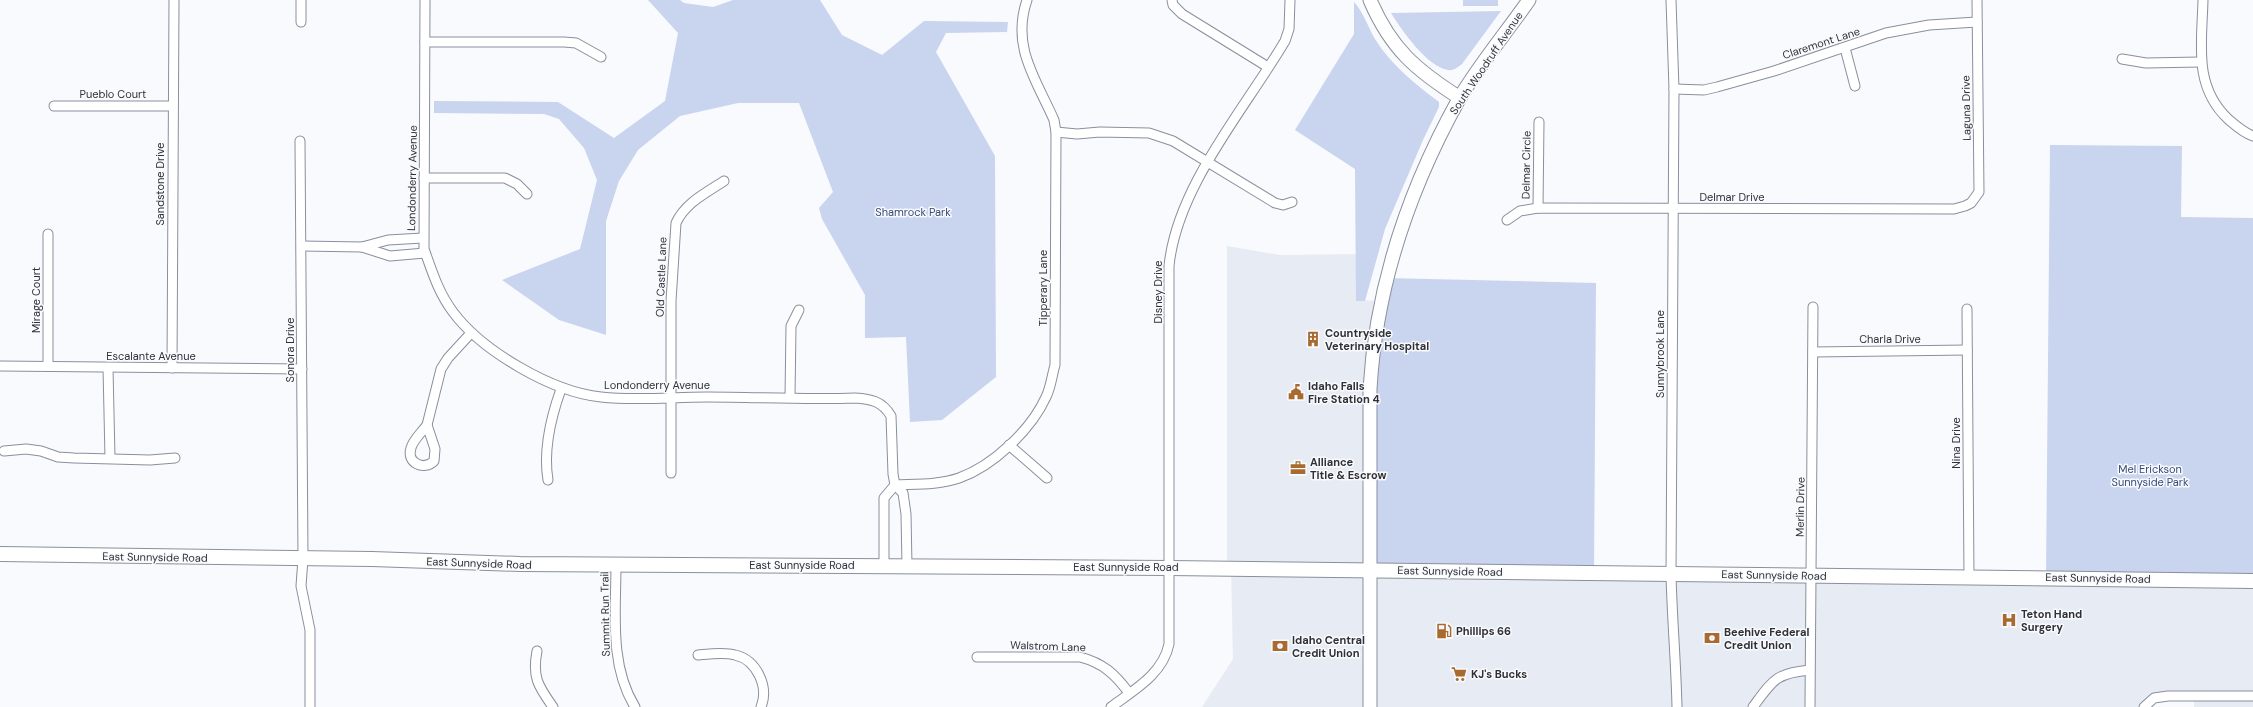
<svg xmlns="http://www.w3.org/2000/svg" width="2253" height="707" font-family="'DM Sans',sans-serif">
<rect width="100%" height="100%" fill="#f8fafd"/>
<polygon fill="#e7ebf4" points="1227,246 1280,255 1356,254 1357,300 1381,301 1370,570 2253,581 2253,707 2194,707 2194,696 2168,696 2144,707 1202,707 1233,659 1231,569 1227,568"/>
<g fill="#c9d4ef">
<polygon points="648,0 680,0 684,3 713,7 733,0 820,0 842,35 882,55 924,21 1008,22 1007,32 946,33 936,52 995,156 996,377 942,420 910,422 906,337 865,338 865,295 822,219 819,208 833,192 799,103 738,103 680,116 638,150 619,181 606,221 606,335 559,320 502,280 580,249 597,180 584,148 559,119 544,114 434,113 434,101 558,102 614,138 665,101 678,33"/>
<rect x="1463" y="0" width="35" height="6"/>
<path d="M1354 2C1364 13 1368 27 1375 39 1391 65 1415 84 1439 102V107L1423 140 1385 229 1365 301H1356L1355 169 1295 130 1354 34Z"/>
<path d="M1501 11 1462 64C1458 67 1454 71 1448 70 1427 67 1401 29 1391 13Z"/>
<polygon points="2050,145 2182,146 2181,217 2253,218 2253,580 2046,577"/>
<polygon points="1385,278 1596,283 1594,573 1370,570 1371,365"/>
</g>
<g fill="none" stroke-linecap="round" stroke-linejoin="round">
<defs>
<g id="street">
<polyline points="301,0 301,22"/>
<path d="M425 0 424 249C432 271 438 292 453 312 482 351 552 392 601 397 636 401 672 397 707 397 756 397 806 400 855 398 871 399 882 401 891 416L893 474 895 485 903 493 906 514 907 566"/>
<polyline points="1172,0 1173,5 1182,14 1268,67"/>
<path d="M1671 0 1674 89 1671 574C1672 618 1676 662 1677 707"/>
<path d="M2203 0C2202 43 2193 86 2228 119 2235 125 2244 133 2253 136"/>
<polyline points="425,42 564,42 576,43 601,57"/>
<polyline points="1845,48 1855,86"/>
<polyline points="2122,59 2146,63 2200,62"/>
<polyline points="1674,89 1704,90 1717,87 1774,71 1886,33 1929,25 1977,22"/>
<polyline points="54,106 173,106"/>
<polyline points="1056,132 1077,134 1100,132 1149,133 1173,141 1275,203 1283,205 1292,202"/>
<polyline points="300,141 303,559 301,586 310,630 310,707"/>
<polyline points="424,178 505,178 517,184 527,194"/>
<polyline points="1538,208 1539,122"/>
<polyline points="1507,220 1520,211 1538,208 1954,209 1965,206 1971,203 1979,192 1977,0"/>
<polyline points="302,246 362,247 388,240 423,238"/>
<polyline points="362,247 390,256 425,253"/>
<polyline points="1967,309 1969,577"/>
<polyline points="1813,352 1967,350"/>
<polyline points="0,366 302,369"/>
<polyline points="48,366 48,234"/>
<polyline points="108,368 110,458"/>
<polyline points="172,368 174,0"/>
<polyline points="790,397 791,326 799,310"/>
<polyline points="427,425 441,369 448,358 471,333"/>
<path d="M427 425 435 449 434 461C424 471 406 463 411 448 413 440 422 432 427 425Z"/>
<polyline points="1009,445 1047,478"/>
<polyline points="4,451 26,449 41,451 58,457 74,458 150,460 175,458"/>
<path d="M671 473V301L676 223C685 203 706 193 724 181"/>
<path d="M548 480C543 450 551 417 561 389"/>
<path d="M895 485C916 484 939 485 959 478 993 466 1031 430 1046 397 1051 387 1052 375 1055 365L1056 132 1054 120C1036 79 1011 47 1027 0"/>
<path d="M616 565C616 612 609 665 635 707"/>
<polyline points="884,565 884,498 895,485"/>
<path d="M537 651C532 677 538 686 553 707"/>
<path d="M698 655C710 654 724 652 735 655 757 660 769 687 761 707"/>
<path d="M977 657H1080C1103 663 1115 674 1129 693"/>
<path d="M1111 707C1134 690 1163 674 1169 644V266C1177 186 1245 109 1285 41L1289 29 1290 0"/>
<path d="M1753 707C1773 680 1776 673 1810 670"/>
<polyline points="1810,707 1813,307"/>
<polyline points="2144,707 2154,698 2168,696 2253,696"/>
</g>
<g id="secondary">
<path d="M1370 0C1391 49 1416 70 1460 98"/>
<path d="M1370 707V389C1376 286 1409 189 1459 99 1479 65 1506 33 1529 0"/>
</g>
<polyline id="primary" points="0,554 372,559 520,564 1169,568 2253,581"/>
</defs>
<use href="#street" stroke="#898f9d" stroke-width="11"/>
<use href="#secondary" stroke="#898f9d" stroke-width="15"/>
<use href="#primary" stroke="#898f9d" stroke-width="16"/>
<use href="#street" stroke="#fff" stroke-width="9"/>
<use href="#secondary" stroke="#fff" stroke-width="13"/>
<use href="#primary" stroke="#fff" stroke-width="14"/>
</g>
<defs>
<symbol id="building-bare" viewBox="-9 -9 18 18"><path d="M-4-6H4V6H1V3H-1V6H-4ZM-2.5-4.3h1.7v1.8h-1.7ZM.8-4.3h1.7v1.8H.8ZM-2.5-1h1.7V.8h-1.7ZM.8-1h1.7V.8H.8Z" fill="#a86a2f" stroke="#f8fafd" stroke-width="2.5" paint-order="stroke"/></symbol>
<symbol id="civic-bare" viewBox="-9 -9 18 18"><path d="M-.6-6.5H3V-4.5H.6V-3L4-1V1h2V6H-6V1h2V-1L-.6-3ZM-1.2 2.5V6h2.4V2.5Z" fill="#a86a2f" stroke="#f8fafd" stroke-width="2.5" paint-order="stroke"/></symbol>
<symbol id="office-bare" viewBox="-9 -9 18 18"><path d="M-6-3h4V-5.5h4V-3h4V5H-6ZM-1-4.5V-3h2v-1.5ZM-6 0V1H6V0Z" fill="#a86a2f" stroke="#f8fafd" stroke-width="2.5" paint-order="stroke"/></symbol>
<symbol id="hospital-bare" viewBox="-9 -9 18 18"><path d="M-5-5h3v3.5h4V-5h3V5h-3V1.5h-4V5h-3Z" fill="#a86a2f" stroke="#f8fafd" stroke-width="2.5" paint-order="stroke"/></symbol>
<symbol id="fuel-bare" viewBox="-9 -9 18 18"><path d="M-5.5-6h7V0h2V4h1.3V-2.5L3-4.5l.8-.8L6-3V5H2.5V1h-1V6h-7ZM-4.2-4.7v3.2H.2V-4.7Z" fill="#a86a2f" stroke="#f8fafd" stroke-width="2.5" paint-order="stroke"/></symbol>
<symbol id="bank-bare" viewBox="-9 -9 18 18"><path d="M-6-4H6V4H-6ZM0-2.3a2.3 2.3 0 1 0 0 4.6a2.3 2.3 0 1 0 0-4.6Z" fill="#a86a2f" stroke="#f8fafd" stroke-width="2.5" paint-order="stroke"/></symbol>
<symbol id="supermarket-bare" viewBox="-9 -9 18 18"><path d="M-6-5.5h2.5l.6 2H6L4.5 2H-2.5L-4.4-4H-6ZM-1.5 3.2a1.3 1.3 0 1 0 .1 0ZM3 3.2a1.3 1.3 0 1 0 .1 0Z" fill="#a86a2f" stroke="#f8fafd" stroke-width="2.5" paint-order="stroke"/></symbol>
</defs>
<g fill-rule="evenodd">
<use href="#building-bare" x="1302" y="328" width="22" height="22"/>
<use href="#civic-bare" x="1285" y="381" width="22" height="22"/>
<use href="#office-bare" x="1287" y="457" width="22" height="22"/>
<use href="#hospital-bare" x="1998" y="609" width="22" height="22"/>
<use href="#fuel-bare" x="1433" y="620" width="22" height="22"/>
<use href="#bank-bare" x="1701" y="627" width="22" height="22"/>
<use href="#bank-bare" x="1269" y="635" width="22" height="22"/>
<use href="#supermarket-bare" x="1448" y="663" width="22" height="22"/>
</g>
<g text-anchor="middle" stroke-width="3" stroke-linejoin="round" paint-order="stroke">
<g font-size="11" fill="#2f3137" stroke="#f8fafd">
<text transform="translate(1821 43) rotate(-18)" y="4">Claremont Lane</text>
<text transform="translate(1486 63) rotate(-56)" y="4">South Woodruff Avenue</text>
<text x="113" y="98">Pueblo Court</text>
<text transform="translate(1966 108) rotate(-91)" y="4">Laguna Drive</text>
<text transform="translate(1526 165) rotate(-89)" y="4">Delmar Circle</text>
<text transform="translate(412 178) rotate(-89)" y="4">Londonderry Avenue</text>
<text transform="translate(160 184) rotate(-90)" y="4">Sandstone Drive</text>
<text x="1732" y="201">Delmar Drive</text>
<text transform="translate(661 277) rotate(-88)" y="4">Old Castle Lane</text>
<text transform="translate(1043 288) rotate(-90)" y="4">Tipperary Lane</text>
<text transform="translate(1158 292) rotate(-90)" y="4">Disney Drive</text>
<text transform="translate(36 300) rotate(-90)" y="4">Mirage Court</text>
<text x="1890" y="343">Charla Drive</text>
<text transform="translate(290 350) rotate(-90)" y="4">Sonora Drive</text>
<text transform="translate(1660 354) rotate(-90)" y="4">Sunnybrook Lane</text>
<text x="151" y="360">Escalante Avenue</text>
<text x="657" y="389">Londonderry Avenue</text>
<text transform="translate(1956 443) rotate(-90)" y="4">Nina Drive</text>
<text transform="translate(1800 507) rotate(-89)" y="4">Merlin Drive</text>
<text transform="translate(155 557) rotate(1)" y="4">East Sunnyside Road</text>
<text transform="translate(479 563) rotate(2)" y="4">East Sunnyside Road</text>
<text x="802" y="569">East Sunnyside Road</text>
<text x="1126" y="571">East Sunnyside Road</text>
<text transform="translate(1450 571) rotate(1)" y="4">East Sunnyside Road</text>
<text transform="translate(1774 575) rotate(1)" y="4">East Sunnyside Road</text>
<text transform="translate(2098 578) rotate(1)" y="4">East Sunnyside Road</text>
<text transform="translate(605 614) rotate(-91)" y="4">Summit Run Trail</text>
<text transform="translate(1048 646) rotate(2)" y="4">Walstrom Lane</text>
</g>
<g font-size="11" fill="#384a7a" stroke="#f8fafd">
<text x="913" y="216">Shamrock Park</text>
<text x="2150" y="473">Mel Erickson<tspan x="2150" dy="13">Sunnyside Park</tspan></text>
</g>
<g font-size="11" font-weight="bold" fill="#2f3137" stroke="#f8fafd" text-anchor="start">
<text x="1325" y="337">Countryside<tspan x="1325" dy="13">Veterinary Hospital</tspan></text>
<text x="1308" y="390">Idaho Falls<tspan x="1308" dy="13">Fire Station 4</tspan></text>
<text x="1310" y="466">Alliance<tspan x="1310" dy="13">Title &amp; Escrow</tspan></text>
<text x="2021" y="618">Teton Hand<tspan x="2021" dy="13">Surgery</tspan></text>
<text x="1456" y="635">Phillips 66</text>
<text x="1724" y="636">Beehive Federal<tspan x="1724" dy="13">Credit Union</tspan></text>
<text x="1292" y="644">Idaho Central<tspan x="1292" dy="13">Credit Union</tspan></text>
<text x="1471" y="678">KJ's Bucks</text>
</g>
</g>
</svg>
